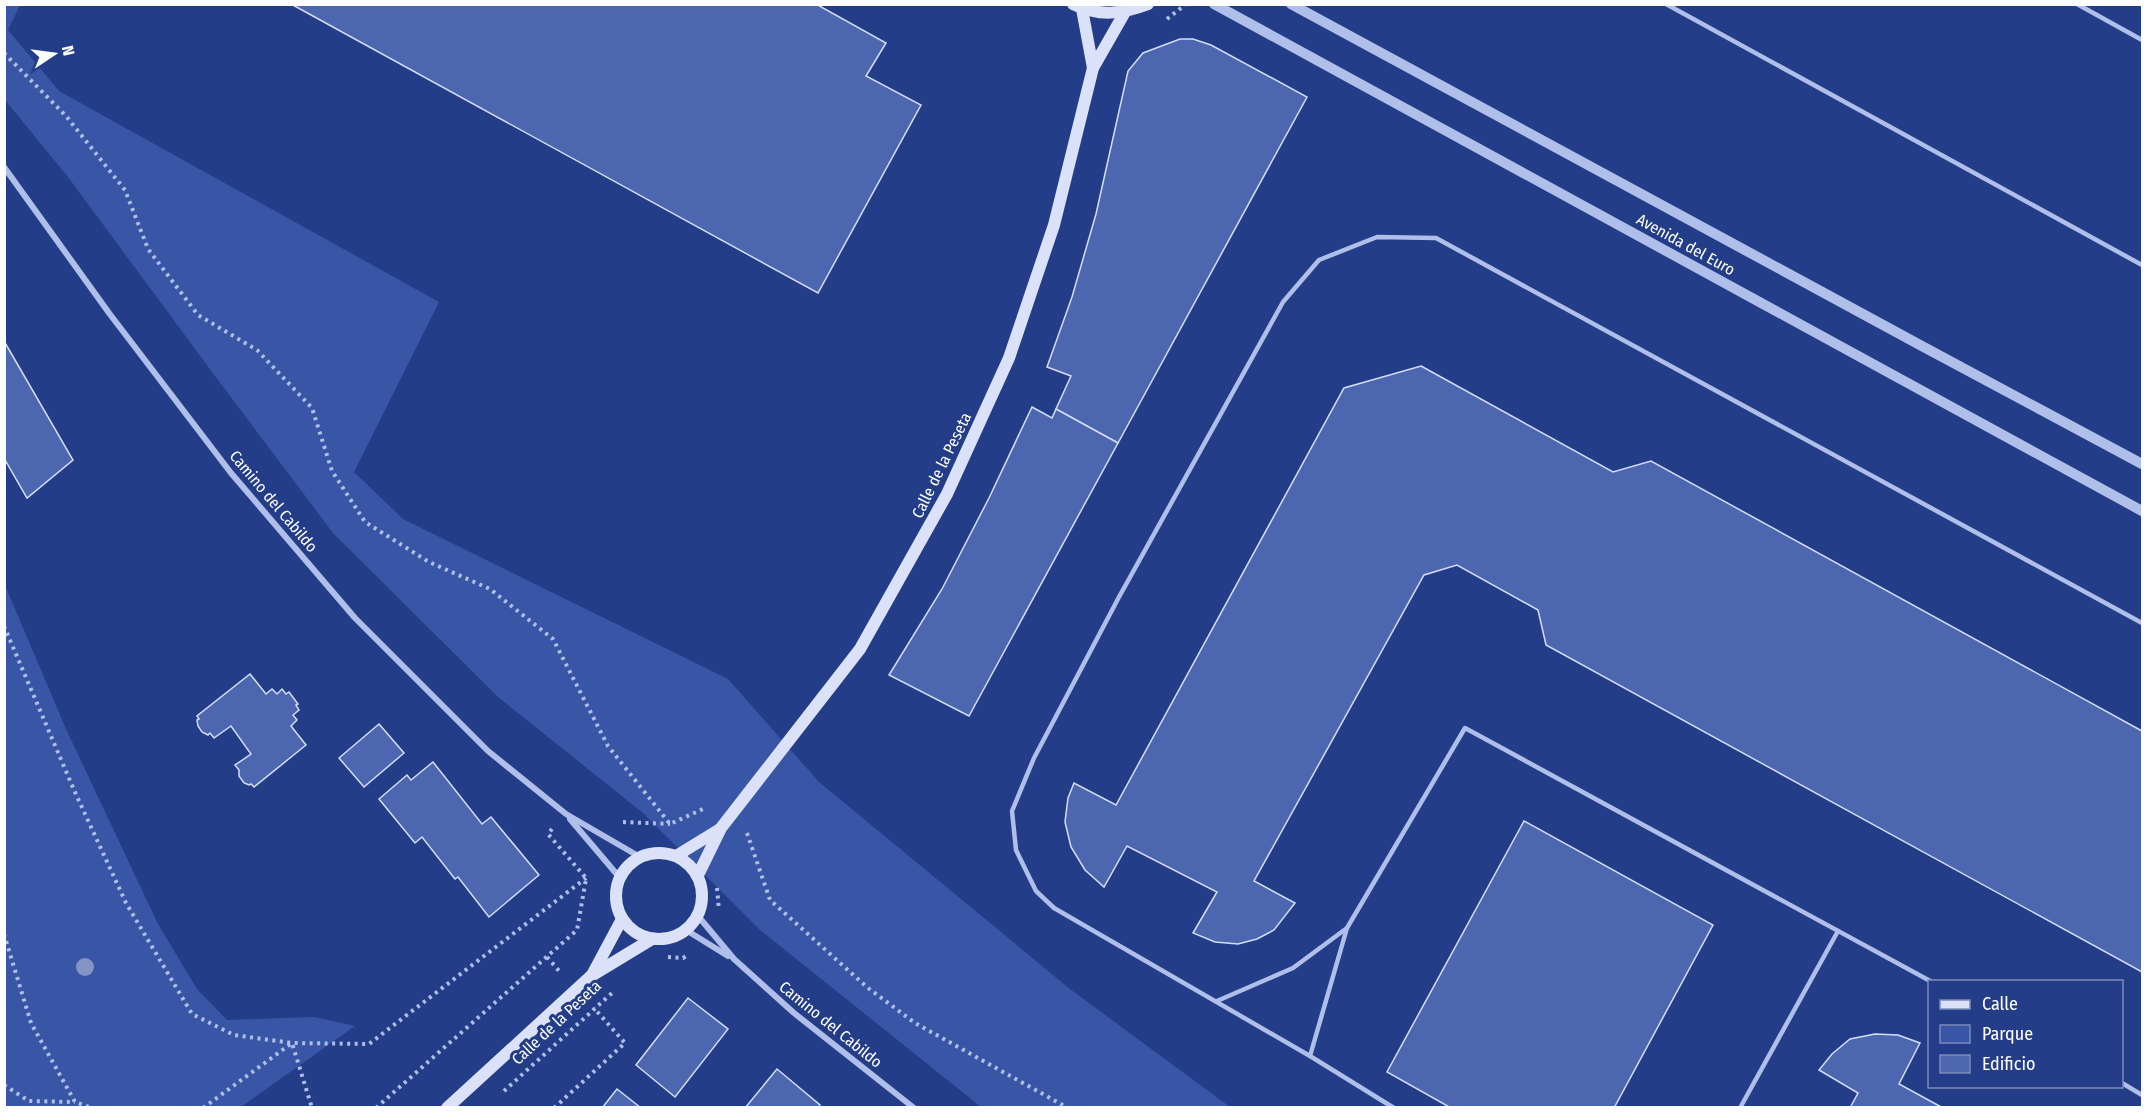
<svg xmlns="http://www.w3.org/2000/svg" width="2147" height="1112" font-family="'Fira Sans Condensed',sans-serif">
<rect width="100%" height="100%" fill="#243d88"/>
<g fill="#3856a5">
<polygon points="4,5 20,5 8,30 59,91 439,302 354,472 403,519 728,679 819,782 1070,989 1230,1107 981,1107 759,929 643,813 498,697 333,533 215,376 68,177 5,100"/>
<polygon points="4,583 66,729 158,924 197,989 227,1020 314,1017 355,1026 241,1107 5,1107"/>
</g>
<g fill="#4c67b0" stroke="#d3ddf7" stroke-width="1.5">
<polygon points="291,4 816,4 886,43 866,76 921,105 818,293"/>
<polygon points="1180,39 1193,39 1211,45 1307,97 1118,443 1056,409 1071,376 1047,367 1072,297 1096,214 1128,71 1143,53"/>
<polygon points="4,341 73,460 27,498 4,458"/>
<polygon points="1421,366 1613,472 1651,461 2142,731 2142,972 1546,645 1538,610 1457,565 1424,575 1254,881 1295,903 1274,930 1257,939 1238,944 1215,942 1193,933 1217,892 1127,846 1104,887 1085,870 1071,847 1065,822 1068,798 1074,783 1116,805 1344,388"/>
<polygon points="1032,407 1052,418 1056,409 1118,443 969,716 889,675 942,589 989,498"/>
<polygon points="250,674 266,694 272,689 277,694 282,689 286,694 289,692 298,704 296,705 299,710 293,715 297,720 291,726 306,745 254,787 251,784 249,785 244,783 239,776 239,770 235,765 251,754 231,726 214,738 210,733 208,735 202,732 198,726 197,720 199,719 197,716"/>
<polygon points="379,724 404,753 364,787 339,758"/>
<polygon points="433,762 482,824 491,817 539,875 489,917 458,877 455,879 422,837 415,843 379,799 407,775 411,780"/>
<polygon points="1524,821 1713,925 1614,1108 1451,1108 1387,1072"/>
<polygon points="688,998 728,1029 675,1097 636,1065"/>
<polygon points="1875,1034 1898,1035 1920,1043 1899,1084 1943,1108 1850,1108 1858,1093 1819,1070 1832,1054 1850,1039"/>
<polygon points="777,1069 820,1105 818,1108 745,1108"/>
<polygon points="617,1089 641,1108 602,1108"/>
</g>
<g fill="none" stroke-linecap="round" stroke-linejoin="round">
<g stroke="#afbfe9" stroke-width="4" stroke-dasharray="3 4.5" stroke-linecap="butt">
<polyline points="1167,19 1186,4"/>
<polyline points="4,53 66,116 125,190 148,249 198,315 257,350 312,408 332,471 365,522 429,562 490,589 553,639 608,746 670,824 703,809"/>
<polyline points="4,626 74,790 126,903 192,1014 234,1035 292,1043 369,1044 586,878"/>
<polyline points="623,822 670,824"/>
<polyline points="552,829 548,834 586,878"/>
<polyline points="747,833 770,900 868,988 915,1023 1068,1108"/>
<polyline points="717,888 719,910"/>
<polyline points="4,934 31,1023 75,1102 92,1108"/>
<polyline points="547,957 560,972"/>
<polyline points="668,957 683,958 689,954"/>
<polyline points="4,1085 29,1101 75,1102"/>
<polyline points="504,1091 612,993"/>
<polyline points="203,1108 292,1043 312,1108"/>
<polyline points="376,1108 577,930 586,879"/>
<polyline points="554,1108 625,1043 594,1008"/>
</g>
<g stroke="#afbfe9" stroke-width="4.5">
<polyline points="1666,4 2142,265"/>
<polyline points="2077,4 2142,40"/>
<polyline points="1217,1001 1293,968 1347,928"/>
<polyline points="1310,1056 1347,928 1465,728 1932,982"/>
<polyline points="2122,1083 2142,1095"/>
<polyline points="1394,1108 1310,1056 1054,908 1036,891 1016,850 1012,811 1034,758 1119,597 1283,302 1319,260 1377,237 1436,238 2142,623"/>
<polyline points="1740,1108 1838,931"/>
</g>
<g stroke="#afbfe9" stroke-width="6">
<polyline points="4,167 109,313 231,473 355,618 488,751 566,814 640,857"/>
<polyline points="570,819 620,878"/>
<polyline points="698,916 734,959 794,1013 914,1108"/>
<polyline points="686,930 728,956"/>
</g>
<g stroke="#afbfe9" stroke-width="10">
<polyline points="1214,4 2142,511"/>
<polyline points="1291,4 1920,345 2142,464"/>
</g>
<g stroke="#dae1f8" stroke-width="12">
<path d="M1073 4C1100 17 1121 14 1148 4"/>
<polyline points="1082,9 1093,68"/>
<circle cx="659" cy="896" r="43"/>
<polyline points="676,856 720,829"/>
<polyline points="698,875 721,828 860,649 947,494 1009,358 1054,225 1093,68 1125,12"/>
<polyline points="592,975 622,919"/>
<polyline points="447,1108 591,976 652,939"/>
</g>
</g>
<circle fill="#8495c5" cx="85" cy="967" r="9"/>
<g text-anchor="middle" stroke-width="6" stroke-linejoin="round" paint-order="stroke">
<g font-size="16" fill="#fff" stroke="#243d88">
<text transform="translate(1686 244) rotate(29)" y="6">Avenida del Euro</text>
<text transform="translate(941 465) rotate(-64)" y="6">Calle de la Peseta</text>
<text transform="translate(274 501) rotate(50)" y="6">Camino del Cabildo</text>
<text transform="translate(556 1022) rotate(-43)" y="6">Calle de la Peseta</text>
<text transform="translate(831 1024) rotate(39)" y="6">Camino del Cabildo</text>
</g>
</g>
<rect width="2147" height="1112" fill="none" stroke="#ffffff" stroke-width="12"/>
<rect x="1928" y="980" width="195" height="108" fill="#243d88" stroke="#7c8bb8" stroke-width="1.5"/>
<rect x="1940" y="1000" width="30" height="9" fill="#dae1f8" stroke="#7c8bb8" stroke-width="1.5"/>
<text x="1982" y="1010" font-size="18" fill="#ffffff">Calle</text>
<rect x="1940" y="1025" width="30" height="18" fill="#3856a5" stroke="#7c8bb8" stroke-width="1.5"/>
<text x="1982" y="1040" font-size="18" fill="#ffffff">Parque</text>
<rect x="1940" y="1055" width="30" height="18" fill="#4c67b0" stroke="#7c8bb8" stroke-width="1.5"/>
<text x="1982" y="1070" font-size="18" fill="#ffffff">Edificio</text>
<g transform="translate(54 54) rotate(77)" stroke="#243d88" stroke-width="4.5" paint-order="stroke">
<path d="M0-4.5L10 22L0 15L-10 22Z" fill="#ffffff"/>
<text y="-9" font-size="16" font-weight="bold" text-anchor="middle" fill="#ffffff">N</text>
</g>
</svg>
